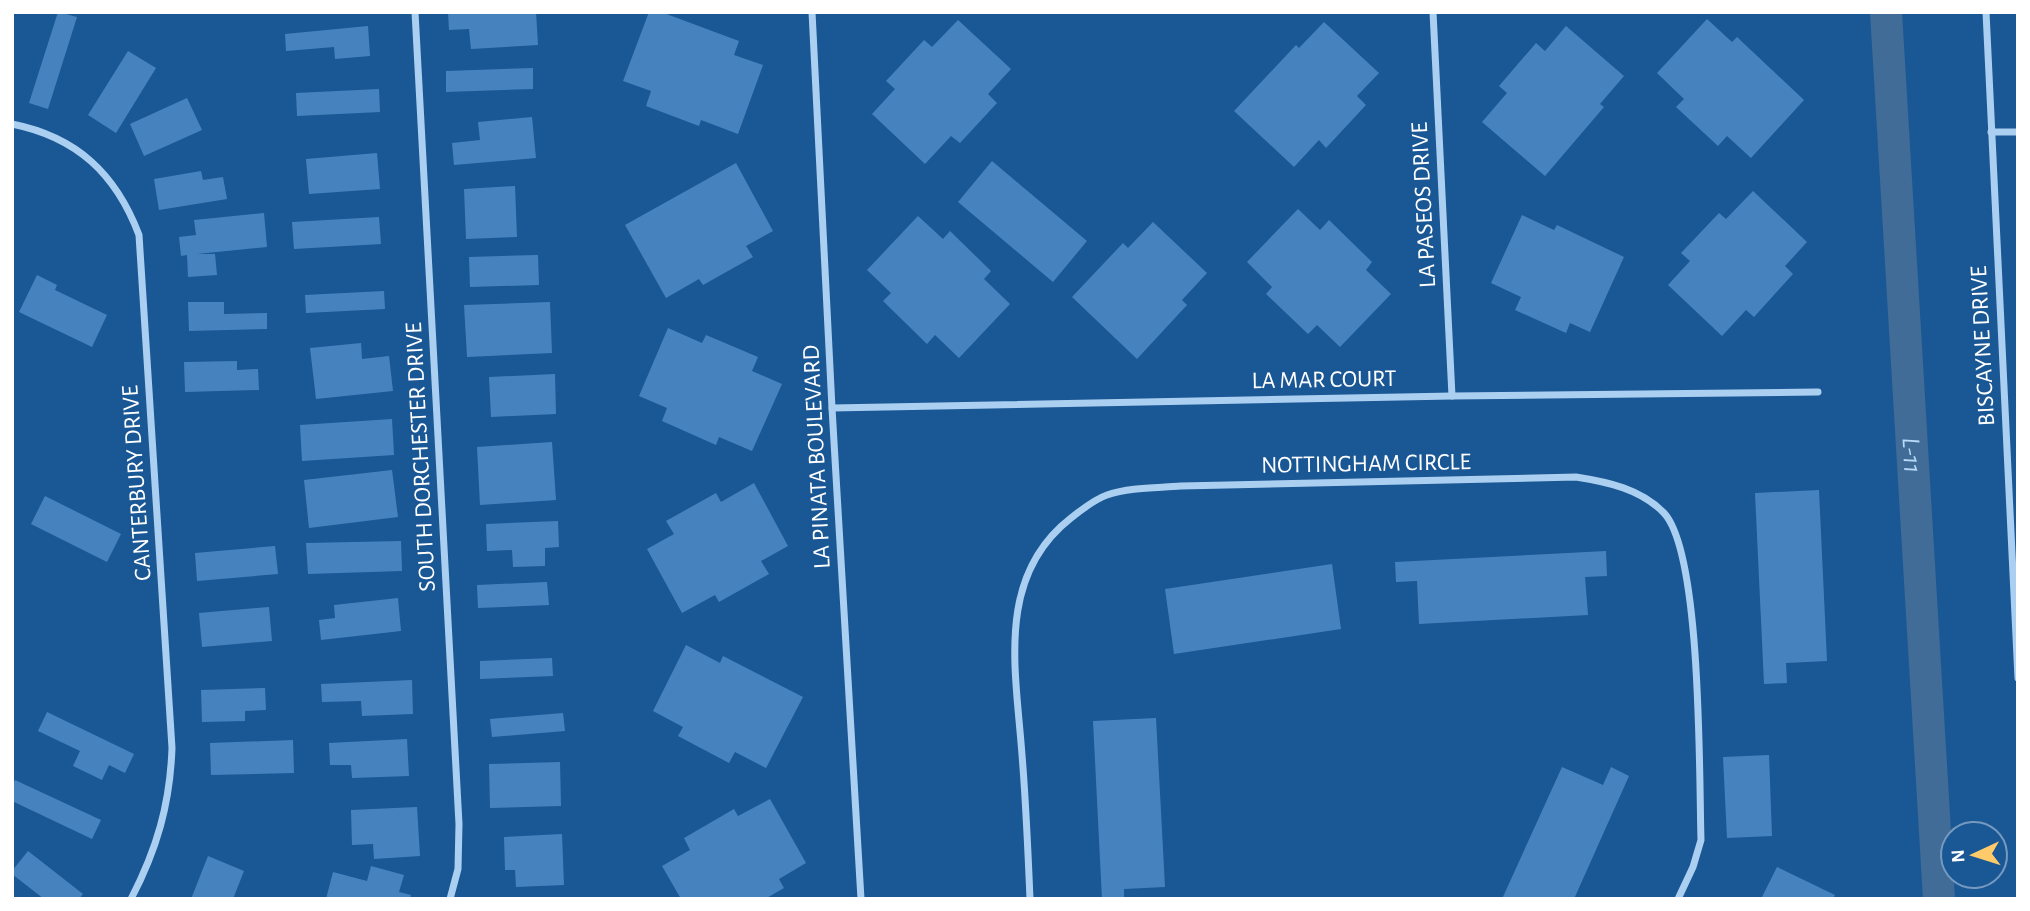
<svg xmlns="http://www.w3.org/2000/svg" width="2030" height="911" font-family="'Alegreya Sans',sans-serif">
<rect width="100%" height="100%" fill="#1a5795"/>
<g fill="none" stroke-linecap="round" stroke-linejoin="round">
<path stroke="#406c97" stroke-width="32" id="s1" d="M1886 12 1939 899"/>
</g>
<g fill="#4683be">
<polygon points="58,12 77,17 48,109 29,103"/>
<polygon points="448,12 536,12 538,45 471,49 469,29 449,30"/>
<polygon points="649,12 661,12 739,41 734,55 763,65 738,134 701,120 699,126 646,106 651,91 623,81"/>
<polygon points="1707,19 1732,42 1737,37 1804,100 1751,158 1727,136 1718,146 1676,107 1684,99 1657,73"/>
<polygon points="958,20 1011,69 988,94 997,103 960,143 951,136 925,164 872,114 895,89 886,81 924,40 932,47"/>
<polygon points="1324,22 1379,73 1357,96 1366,105 1326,148 1319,140 1294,167 1234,111 1296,45 1299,48"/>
<polygon points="368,26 370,56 335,59 334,47 286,51 285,34"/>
<polygon points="1566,26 1624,76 1600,104 1604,107 1545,176 1482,122 1507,93 1499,86 1536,43 1545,51"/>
<polygon points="128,51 156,68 116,133 88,115"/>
<polygon points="533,68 533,89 446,92 446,71"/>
<polygon points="379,89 380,112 297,116 296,93"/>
<polygon points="187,98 202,130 144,156 130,124"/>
<polygon points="532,117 536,158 454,165 452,143 480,140 478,122"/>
<polygon points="377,153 380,189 309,194 306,159"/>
<polygon points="992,161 1087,241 1053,282 958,202"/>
<polygon points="736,163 773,231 746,246 753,257 703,285 699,279 666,298 625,225"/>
<polygon points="201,171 203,180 223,177 227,199 159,210 154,179"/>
<polygon points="515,186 517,237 466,239 464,189"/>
<polygon points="1753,191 1807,242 1785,266 1793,274 1754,317 1746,310 1722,336 1668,285 1690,261 1681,253 1719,213 1726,219"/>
<polygon points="1298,209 1320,230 1329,220 1372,262 1366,270 1391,294 1340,347 1317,325 1308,334 1266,294 1272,287 1247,262"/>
<polygon points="264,213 267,247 197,254 215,254 217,275 188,277 187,255 181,256 179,237 196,235 194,220"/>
<polygon points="1522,215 1554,230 1557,225 1624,257 1590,332 1570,323 1566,333 1515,310 1521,297 1491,283"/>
<polygon points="918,216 943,239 950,231 991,271 984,279 1010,304 959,358 935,335 927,344 883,301 891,293 867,270"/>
<polygon points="379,217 381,244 294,249 292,222"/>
<polygon points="1153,222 1207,273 1182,300 1187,305 1137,359 1072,297 1123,243 1128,248"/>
<polygon points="538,255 539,285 470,287 469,257"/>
<polygon points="37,275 57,285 55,290 107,315 92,347 19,312"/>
<polygon points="384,291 385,309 306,313 305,295"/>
<polygon points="188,302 224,302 224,314 267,313 267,329 189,331"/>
<polygon points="550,302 552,353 467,357 464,305"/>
<polygon points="668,328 702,343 706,335 758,357 752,371 782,384 752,451 719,437 716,445 662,421 667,408 639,396"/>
<polygon points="361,343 362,359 389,356 393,391 316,399 310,348"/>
<polygon points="237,361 237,370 258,369 259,390 185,392 184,362"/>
<polygon points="555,374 556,414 491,417 489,377"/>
<polygon points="392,419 394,455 302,461 300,425"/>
<polygon points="552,442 556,500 480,505 477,447"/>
<polygon points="392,470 398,517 309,528 304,480"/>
<polygon points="754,483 788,546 761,561 769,574 719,602 715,595 682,613 647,549 674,534 666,521 716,493 721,502"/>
<polygon points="1819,490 1827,661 1786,663 1787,683 1764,684 1755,493"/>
<polygon points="45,496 121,534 107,562 31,524"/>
<polygon points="558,521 559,547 545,548 545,566 513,567 512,550 487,551 486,524"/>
<polygon points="401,541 402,571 308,574 306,543"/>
<polygon points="275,546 278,574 197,581 195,553"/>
<polygon points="1606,551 1607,576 1585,577 1588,615 1419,624 1417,581 1396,582 1395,562"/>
<polygon points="1332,564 1341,629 1174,654 1165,589"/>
<polygon points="547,582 549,605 478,608 477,585"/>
<polygon points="398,598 401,631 321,640 319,620 335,618 334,605"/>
<polygon points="269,607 272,641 202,647 199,613"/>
<polygon points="686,645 720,663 723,656 803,697 766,768 735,752 729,763 678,736 683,727 653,711"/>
<polygon points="552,658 553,676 480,679 480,661"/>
<polygon points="412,680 413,714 362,716 361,701 322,702 321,684"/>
<polygon points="265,688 266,710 245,711 245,721 202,722 201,690"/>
<polygon points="47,712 134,754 125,773 109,765 102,780 73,766 80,751 38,731"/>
<polygon points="563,713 565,731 492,737 490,719"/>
<polygon points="1156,718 1165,887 1124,889 1124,899 1102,899 1093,721"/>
<polygon points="407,739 409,776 352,778 351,765 330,765 329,743"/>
<polygon points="293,740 294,773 211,775 210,743"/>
<polygon points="1769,755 1772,836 1727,838 1723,757"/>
<polygon points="560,762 561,806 490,808 489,764"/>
<polygon points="1562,767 1603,785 1611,767 1629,776 1574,899 1502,899"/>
<polygon points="15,780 101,820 92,839 12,801 12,786"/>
<polygon points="770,799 806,863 779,879 784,888 765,899 681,899 662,866 690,850 684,838 734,809 738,816"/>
<polygon points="417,807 420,856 374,859 373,844 352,845 351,810"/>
<polygon points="562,834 564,885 516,887 515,870 505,870 504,837"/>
<polygon points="28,851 83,894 79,899 44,899 12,874 12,871"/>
<polygon points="208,856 244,871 233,899 191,899"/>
<polygon points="371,866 404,875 399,892 411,895 410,899 326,899 333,872 367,881"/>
<polygon points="1777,867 1835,895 1833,899 1761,899"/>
</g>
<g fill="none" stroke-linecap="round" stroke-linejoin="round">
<g stroke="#abcff0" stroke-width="7">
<polyline points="415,12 459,824 458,869 450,899"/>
<polyline points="812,12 832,408 861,899"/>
<polyline points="1433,12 1452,396"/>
<polyline points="1986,12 2018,678"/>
<path d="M12 124C77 137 116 174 139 235L172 748C170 804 157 849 131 899"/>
<polyline points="1991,132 2018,132"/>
<polyline points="832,408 1452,396 1818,392"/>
<path d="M1030 899C1028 851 1026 803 1022 755 1016 671 995 577 1071 518 1081 510 1095 499 1107 495 1130 487 1157 488 1181 486L1576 477C1608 482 1641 489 1664 513 1702 554 1699 777 1701 840L1693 867 1678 899"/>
</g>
</g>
<g text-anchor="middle" stroke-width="5" stroke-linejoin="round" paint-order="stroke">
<g font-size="24" fill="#fff" stroke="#1a5795">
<text transform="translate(1423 205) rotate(-93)" y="8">LA PASEOS DRIVE</text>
<text transform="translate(1982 346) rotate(-93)" y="8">BISCAYNE DRIVE</text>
<text transform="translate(1324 379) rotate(-1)" y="8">LA MAR COURT</text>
<text transform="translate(420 457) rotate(-93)" y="8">SOUTH DORCHESTER DRIVE</text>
<text transform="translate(816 457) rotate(-93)" y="8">LA PINATA BOULEVARD</text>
<text transform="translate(1366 463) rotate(-1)" y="8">NOTTINGHAM CIRCLE</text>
<text transform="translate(136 483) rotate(-94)" y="8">CANTERBURY DRIVE</text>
</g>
<g font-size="26" font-style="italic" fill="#b8d9f7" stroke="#1a5795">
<text dy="9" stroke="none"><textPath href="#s1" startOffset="444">L-11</textPath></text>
</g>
</g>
<rect width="2030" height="911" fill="none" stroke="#ffffff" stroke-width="28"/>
<g transform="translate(1974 855) rotate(266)"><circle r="33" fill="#1a5795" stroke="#769abf" stroke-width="2"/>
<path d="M0-5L12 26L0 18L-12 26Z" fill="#ffca6a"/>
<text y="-10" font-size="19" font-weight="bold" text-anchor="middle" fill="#ffffff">N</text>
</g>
</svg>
